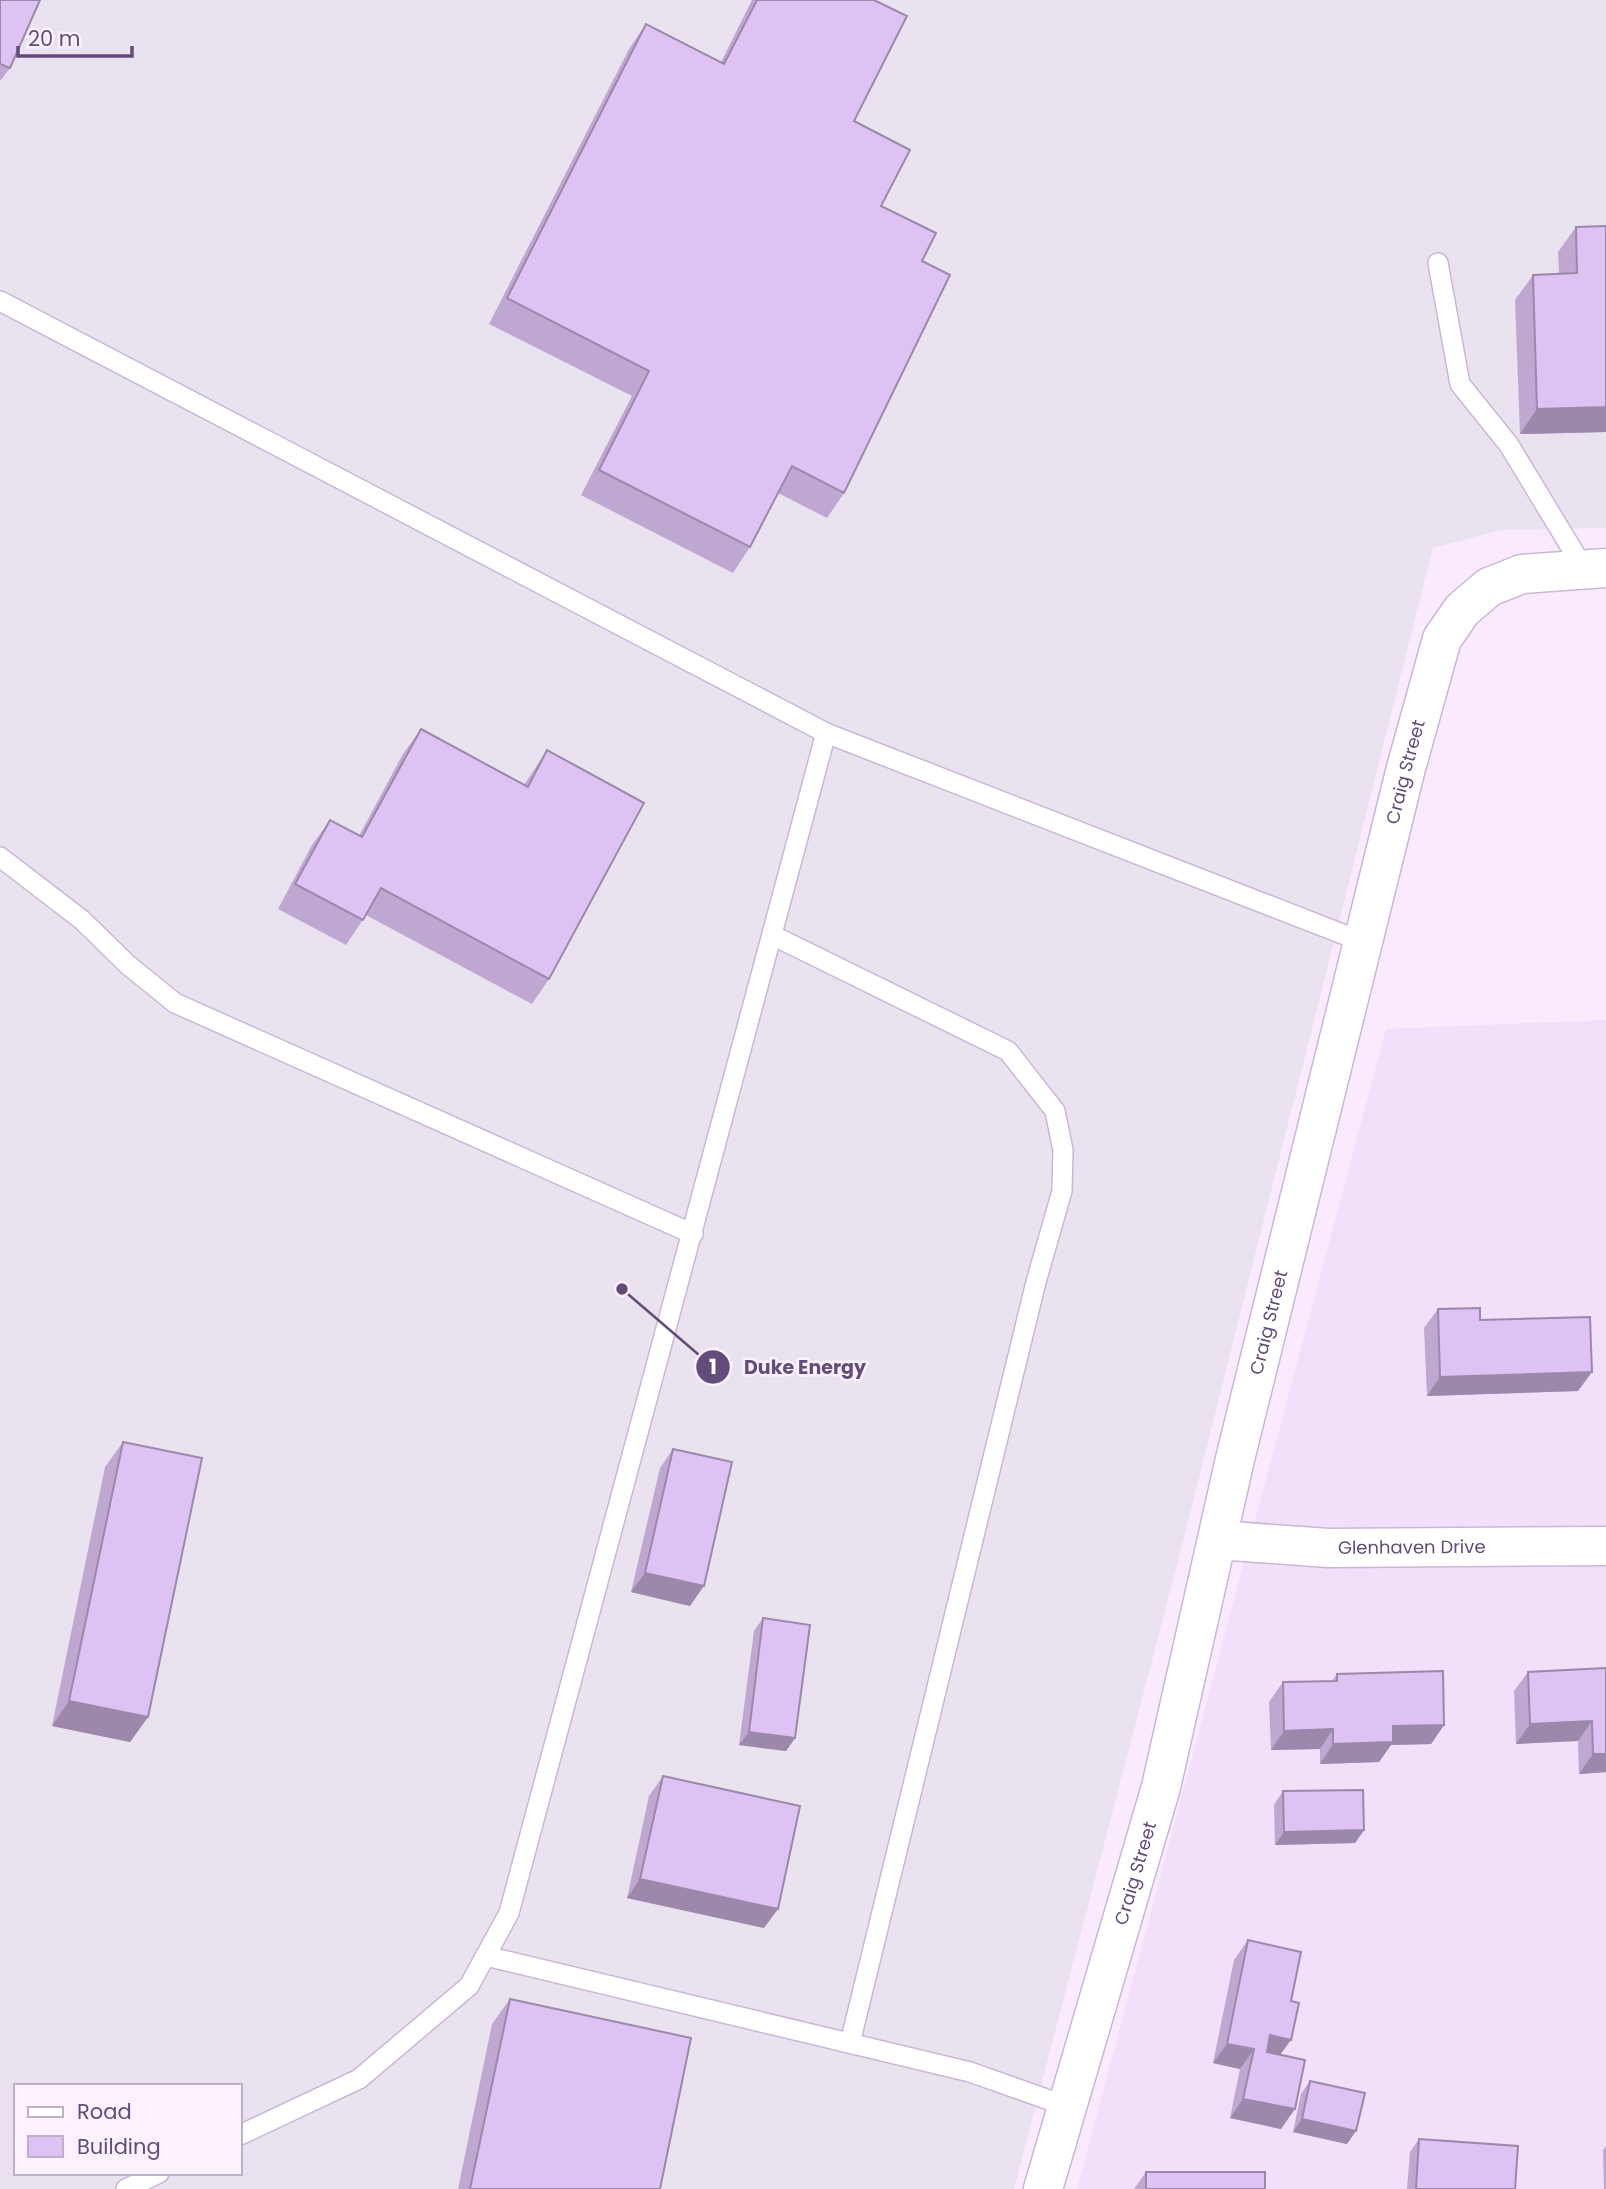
<svg xmlns="http://www.w3.org/2000/svg" width="1606" height="2189" font-family="Poppins,sans-serif">
<rect width="100%" height="100%" fill="#f9ebfd"/>
<polygon fill="#f2dffa" points="1606,1020 1606,2189 1077,2189 1386,1029"/>
<path fill="#eae3ef" fill-rule="evenodd" d="M0 0H1606V528L1501 530 1433 548 1177 1565 1014 2189H0ZM16 2086H240V2173H16Z"/>
<g fill="none" stroke-linecap="round" stroke-linejoin="round">
<defs>
<g id="service">
<polyline points="1438,263 1460,384 1509,445 1584,569"/>
<polyline points="0,301 826,733 1363,942"/>
<polyline points="0,857 82,920 128,965 175,1003 693,1234"/>
<polyline points="774,936 1008,1051 1055,1111 1063,1150 1062,1191 1036,1282 850,2043"/>
<polyline points="486,1956 970,2072 1066,2106"/>
<polyline points="240,2135 359,2079 469,1986 509,1913 826,733"/>
<polyline points="126,2189 159,2173"/>
</g>
<g id="minor">
<path id="s1" d="M1218 1540 1328 1548 1606 1546"/>
<path id="s2" d="M1043 2189 1161 1787 1235 1459 1406 768 1442 639 1462 610 1489 587 1522 574 1606 568"/>
</g>
</defs>
<use href="#service" stroke="#cab7d8" stroke-width="22"/>
<use href="#minor" stroke="#cab7d8" stroke-width="41"/>
<use href="#service" stroke="#fff" stroke-width="19"/>
<use href="#minor" stroke="#fff" stroke-width="38"/>
</g>
<g fill="#bea7d1">
<polygon points="0,0 10,68 0,81"/>
<polygon points="752,0 874,0 854,121 881,206 922,261 844,493 827,518 778,493 750,547 733,573 581,495 632,396 489,324 629,49 646,24 721,62"/>
<polygon points="1606,226 1606,432 1520,434 1515,300 1533,275 1559,274 1558,252 1576,227"/>
<polygon points="421,729 524,785 530,776 547,750 549,979 532,1004 366,915 346,945 278,909 312,845 330,820 359,836 403,754"/>
<polygon points="1438,1309 1480,1320 1578,1391 1427,1396 1424,1328"/>
<polygon points="123,1442 148,1717 130,1742 52,1726 105,1467"/>
<polygon points="673,1449 690,1606 631,1592 660,1468"/>
<polygon points="763,1618 795,1738 786,1751 739,1745 754,1631"/>
<polygon points="1606,1668 1606,1772 1579,1774 1578,1741 1516,1744 1514,1691 1528,1672"/>
<polygon points="1337,1674 1444,1725 1431,1744 1391,1745 1379,1762 1320,1764 1320,1749 1271,1750 1269,1702 1283,1682 1332,1681"/>
<polygon points="663,1776 764,1928 627,1898 649,1796"/>
<polygon points="1283,1791 1364,1830 1355,1843 1275,1845 1274,1805"/>
<polygon points="1248,1940 1280,2055 1281,2129 1230,2118 1240,2069 1213,2063 1234,1960"/>
<polygon points="510,1999 660,2189 458,2189 492,2024"/>
<polygon points="1310,2081 1347,2144 1293,2132 1301,2094"/>
<polygon points="1419,2139 1515,2189 1407,2189 1410,2152"/>
<polygon points="1606,2146 1606,2189 1604,2189 1603,2150"/>
<polygon points="1146,2172 1265,2189 1134,2189"/>
</g>
<g fill="#9b88aa">
<polygon points="1606,407 1606,432 1520,434 1537,409"/>
<polygon points="1592,1372 1578,1391 1427,1396 1440,1377"/>
<polygon points="645,1573 704,1586 690,1606 631,1592"/>
<polygon points="69,1701 148,1717 130,1742 52,1726"/>
<polygon points="1592,1721 1578,1741 1516,1744 1530,1724"/>
<polygon points="1444,1725 1431,1744 1391,1745 1379,1762 1320,1764 1333,1744 1393,1726"/>
<polygon points="1333,1729 1320,1749 1271,1750 1284,1731"/>
<polygon points="749,1732 795,1738 786,1751 739,1745"/>
<polygon points="1593,1754 1606,1754 1606,1772 1579,1774"/>
<polygon points="1364,1830 1355,1843 1275,1845 1284,1832"/>
<polygon points="640,1879 778,1909 764,1928 627,1898"/>
<polygon points="1270,2035 1291,2040 1277,2059 1256,2054"/>
<polygon points="1227,2044 1254,2049 1240,2069 1213,2063"/>
<polygon points="1243,2099 1295,2109 1281,2129 1230,2118"/>
<polygon points="1302,2119 1356,2131 1347,2144 1293,2132"/>
</g>
<g fill="#ddc2f3" stroke="#9b88aa" stroke-width="2">
<polygon points="0,0 40,0 10,68 0,64"/>
<polygon points="757,0 874,0 907,16 854,121 910,150 881,206 936,233 922,261 950,275 844,493 792,466 750,547 599,470 649,371 507,298 646,24 724,64"/>
<polygon points="1606,226 1606,407 1537,409 1533,275 1577,273 1576,227"/>
<polygon points="421,729 528,787 547,750 644,803 549,979 381,888 363,920 295,884 330,820 362,837"/>
<polygon points="1480,1308 1480,1320 1590,1317 1592,1372 1440,1377 1438,1309"/>
<polygon points="123,1442 202,1458 148,1717 69,1701"/>
<polygon points="673,1449 732,1462 704,1586 645,1573"/>
<polygon points="763,1618 810,1625 795,1738 749,1732"/>
<polygon points="1606,1668 1606,1754 1593,1754 1592,1721 1530,1724 1528,1672"/>
<polygon points="1443,1671 1444,1725 1393,1726 1393,1742 1333,1744 1333,1729 1284,1731 1283,1682 1337,1681 1337,1674"/>
<polygon points="663,1776 800,1806 778,1909 640,1879"/>
<polygon points="1363,1790 1364,1830 1284,1832 1283,1791"/>
<polygon points="1248,1940 1301,1952 1291,2001 1299,2003 1291,2040 1270,2035 1267,2052 1305,2060 1295,2109 1243,2099 1254,2049 1227,2044"/>
<polygon points="510,1999 691,2038 660,2189 470,2189"/>
<polygon points="1310,2081 1365,2093 1356,2131 1302,2119"/>
<polygon points="1419,2139 1518,2146 1515,2189 1416,2189"/>
<rect x="1146" y="2172" width="119" height="17"/>
</g>
<g text-anchor="middle" stroke-width="5" stroke-linejoin="round" paint-order="stroke">
<g font-size="18" fill="#634c7a" stroke="#fcf2ff">
<text dy="6" stroke="none"><textPath href="#s2" startOffset="1463">Craig Street</textPath></text>
<text dy="6" stroke="none"><textPath href="#s2" startOffset="896">Craig Street</textPath></text>
<text dy="6" stroke="none"><textPath href="#s1" startOffset="194">Glenhaven Drive</textPath></text>
<text dy="6" stroke="none"><textPath href="#s2" startOffset="329">Craig Street</textPath></text>
</g>
</g>
<path fill="none" stroke="#634c7a" stroke-width="2.5" d="M622 1289L713 1367"/>
<g fill="#634c7a" stroke="#fcf2ff" stroke-width="2.5">
<circle cx="622" cy="1289" r="7"/>
<circle cx="713" cy="1367" r="18"/>
</g>
<g font-size="21" text-anchor="middle" font-weight="bold" fill="#fff">
<text x="713" y="1374">1</text>
</g>
<g font-size="19" text-anchor="middle" font-weight="bold" fill="#634c7a" stroke="#fcf2ff" stroke-width="5" stroke-linejoin="round" paint-order="stroke">
<text x="805" y="1374">Duke Energy</text>
</g>
<rect x="14" y="2084" width="228" height="91" fill="#fcf2ff" stroke="#bfb0ca" stroke-width="2"/>
<rect x="28" y="2107" width="35" height="10" fill="#ffffff" stroke="#bfb0ca" stroke-width="2"/>
<text x="77" y="2119" font-size="21" fill="#634c7a">Road</text>
<rect x="28" y="2136" width="35" height="21" fill="#ddc2f3" stroke="#bfb0ca" stroke-width="2"/>
<text x="77" y="2154" font-size="21" fill="#634c7a">Building</text>
<path d="M18 46v10h114v-10" fill="none" stroke="#634c7a" stroke-width="3.5"/>
<text x="28" y="46" font-size="21" fill="#634c7a" stroke="#fcf2ff" stroke-width="5" paint-order="stroke">20 m</text>
</svg>
